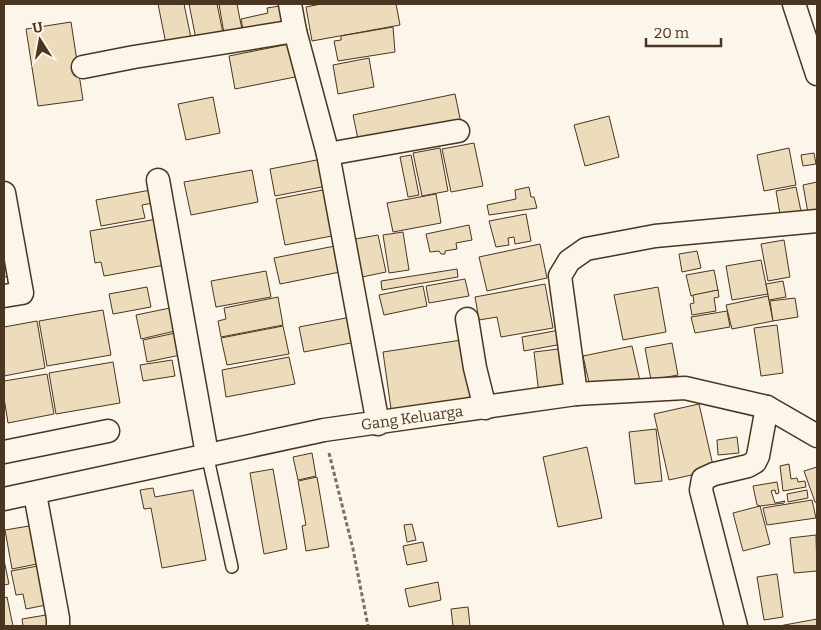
<svg xmlns="http://www.w3.org/2000/svg" width="821" height="630" font-family="Bitter,serif">
<rect width="100%" height="100%" fill="#fbf6e9"/>
<g fill="#ecdcbc" stroke="#4a3520">
<polygon points="158,4 184,4 191,38 166,44"/>
<polygon points="189,4 217,4 224,38 197,44"/>
<polygon points="219,4 237,4 243,35 225,39"/>
<polygon points="321,4 396,4 400,25 312,41 306,7"/>
<polygon points="286,5 290,25 243,29 241,19 268,13 267,8"/>
<polygon points="71,22 83,100 38,106 26,29"/>
<polygon points="393,27 395,52 338,61 334,41 341,40 341,36"/>
<polygon points="294,43 300,76 235,89 229,56"/>
<polygon points="369,58 374,87 338,94 333,65"/>
<polygon points="455,94 461,123 359,144 353,115"/>
<polygon points="213,97 220,133 186,140 178,104"/>
<polygon points="609,116 619,157 585,166 574,125"/>
<polygon points="474,143 483,186 451,192 442,149"/>
<polygon points="440,148 448,191 422,196 413,153"/>
<polygon points="789,148 796,185 764,191 757,155"/>
<polygon points="814,153 816,164 803,166 801,155"/>
<polygon points="411,155 419,195 408,197 400,157"/>
<polygon points="327,158 332,185 275,196 270,169"/>
<polygon points="252,170 258,202 191,215 184,182"/>
<polygon points="817,182 817,212 808,213 803,185"/>
<polygon points="529,187 531,197 534,197 537,208 489,215 487,205 516,199 515,190"/>
<polygon points="796,187 802,216 781,220 776,191"/>
<polygon points="333,188 342,234 285,245 276,199"/>
<polygon points="156,189 159,202 142,205 145,218 101,226 96,200"/>
<polygon points="436,194 441,223 393,232 387,203"/>
<polygon points="526,214 531,241 515,244 514,237 508,238 509,245 496,247 489,221"/>
<polygon points="157,219 165,265 104,276 101,262 95,263 90,231"/>
<polygon points="469,225 472,240 456,243 457,249 445,251 445,254 441,254 439,251 430,252 426,234"/>
<polygon points="403,232 409,270 389,273 383,235"/>
<polygon points="378,235 386,272 362,277 355,239"/>
<polygon points="784,240 790,277 768,281 761,244"/>
<polygon points="4,243 11,276 4,277"/>
<polygon points="540,244 547,278 487,291 479,257"/>
<polygon points="340,245 345,271 280,284 274,258"/>
<polygon points="697,251 701,268 682,272 679,254"/>
<polygon points="761,260 768,294 732,300 726,266"/>
<polygon points="457,269 458,277 382,290 381,281"/>
<polygon points="714,270 718,290 691,296 686,275"/>
<polygon points="266,271 271,297 216,307 211,281"/>
<polygon points="465,279 469,296 429,303 426,286"/>
<polygon points="783,281 786,297 769,300 766,284"/>
<polygon points="545,284 553,328 501,337 497,317 479,320 475,297"/>
<polygon points="423,286 427,306 384,315 379,295"/>
<polygon points="147,287 151,307 113,314 109,294"/>
<polygon points="658,287 666,332 623,340 614,295"/>
<polygon points="718,290 719,297 714,298 716,311 692,315 690,304 694,303 693,295"/>
<polygon points="768,296 773,321 732,329 726,305"/>
<polygon points="278,297 283,325 221,337 218,321 226,319 224,308"/>
<polygon points="795,298 798,317 773,321 770,301"/>
<polygon points="170,308 175,331 141,339 136,315"/>
<polygon points="103,310 111,355 47,366 39,321"/>
<polygon points="727,311 730,327 695,333 691,317"/>
<polygon points="351,317 356,342 304,352 299,327"/>
<polygon points="37,321 45,368 4,376 4,327"/>
<polygon points="777,325 783,373 761,376 754,328"/>
<polygon points="283,326 289,354 227,365 221,338"/>
<polygon points="565,329 568,343 524,351 522,337"/>
<polygon points="180,332 185,354 147,362 143,340"/>
<polygon points="468,339 477,403 392,416 383,352"/>
<polygon points="672,343 678,375 651,380 645,348"/>
<polygon points="632,346 640,381 591,391 583,356"/>
<polygon points="567,348 571,389 539,394 534,352"/>
<polygon points="289,357 295,384 226,397 222,370"/>
<polygon points="172,360 175,376 143,381 140,365"/>
<polygon points="113,362 120,403 56,414 49,373"/>
<polygon points="47,374 54,414 8,423 4,398 4,381"/>
<polygon points="699,404 714,470 669,480 654,414"/>
<polygon points="656,429 662,481 635,484 629,432"/>
<polygon points="737,437 739,453 718,455 717,440"/>
<polygon points="587,447 602,518 558,527 543,457"/>
<polygon points="312,453 316,476 298,480 293,457"/>
<polygon points="789,464 791,479 797,478 798,482 805,481 806,487 783,491 780,466"/>
<polygon points="817,467 817,503 815,502 804,471"/>
<polygon points="273,469 287,549 264,554 250,473"/>
<polygon points="317,477 329,547 306,551 302,526 306,525 298,481"/>
<polygon points="777,482 779,493 776,494 775,490 771,491 775,503 785,501 784,503 760,506 757,505 753,486"/>
<polygon points="153,488 155,497 193,490 206,560 162,568 151,508 144,509 140,490"/>
<polygon points="807,490 808,498 788,502 787,494"/>
<polygon points="812,500 816,518 767,525 763,508"/>
<polygon points="760,506 770,544 743,551 733,513"/>
<polygon points="412,524 416,540 407,542 404,525"/>
<polygon points="35,525 42,563 12,569 5,530"/>
<polygon points="816,535 817,571 794,573 790,538"/>
<polygon points="423,542 427,561 407,565 403,546"/>
<polygon points="4,560 9,584 4,585"/>
<polygon points="43,565 51,604 26,609 23,594 16,595 11,571"/>
<polygon points="777,574 783,617 764,620 757,577"/>
<polygon points="438,582 441,600 409,607 405,589"/>
<polygon points="7,597 13,626 4,626 4,598"/>
<polygon points="468,607 470,626 453,626 451,609"/>
<polygon points="46,615 48,626 23,626 22,619"/>
<polygon points="817,619 817,626 779,626"/>
</g>
<g fill="none" stroke-linecap="round" stroke-linejoin="round">
<defs>
<polyline id="lane" points="207,454 232,567"/>
<g id="street">
<polyline points="290,4 295,31 328,154 378,424"/>
<polyline points="794,4 817,74"/>
<polyline points="83,67 134,57 295,31"/>
<polyline points="328,154 458,131"/>
<polyline points="158,180 207,454"/>
<polyline points="4,193 22,293 4,296"/>
<polyline points="467,319 475,368 485,408"/>
<polyline points="576,394 560,276 569,261 586,249 655,236 817,221"/>
<polyline points="4,452 108,431"/>
<polyline points="35,494 58,618 58,626"/>
<polyline points="4,499 324,430 576,394 685,388 767,407 817,436"/>
<polyline points="736,626 701,490 703,479 714,474 748,466 755,462 758,456 767,407"/>
</g>
</defs>
<use href="#lane" stroke="#4a3520" stroke-width="14"/>
<use href="#street" stroke="#4a3520" stroke-width="25"/>
<polyline stroke="#7f6f5c" stroke-width="3" stroke-dasharray="4 2.5" stroke-linecap="butt" points="329,453 353,549 368,626"/>
<use href="#lane" stroke="#fbf6e9" stroke-width="11"/>
<use href="#street" stroke="#fbf6e9" stroke-width="22"/>
</g>
<g text-anchor="middle" stroke-width="4" stroke-linejoin="round" paint-order="stroke">
<g font-size="15" fill="#4a3520" stroke="#fbf6e9">
<text transform="translate(412 418) rotate(-8)" y="5">Gang Keluarga</text>
</g>
</g>
<rect width="821" height="630" fill="none" stroke="#4a3520" stroke-width="10"/>
<g transform="translate(40 40) rotate(349)" stroke="#fbf6e9" stroke-width="4" paint-order="stroke">
<path d="M0-4L9 19L0 12L-9 19Z" fill="#4a3520"/>
<text y="-8" font-size="14" font-weight="bold" text-anchor="middle" fill="#4a3520">U</text>
</g>
<path d="M646 38v8h75v-8" fill="none" stroke="#4a3520" stroke-width="2.5"/>
<text x="654" y="38" font-size="15" fill="#4a3520" stroke="#fbf6e9" stroke-width="4" paint-order="stroke">20 m</text>
</svg>
